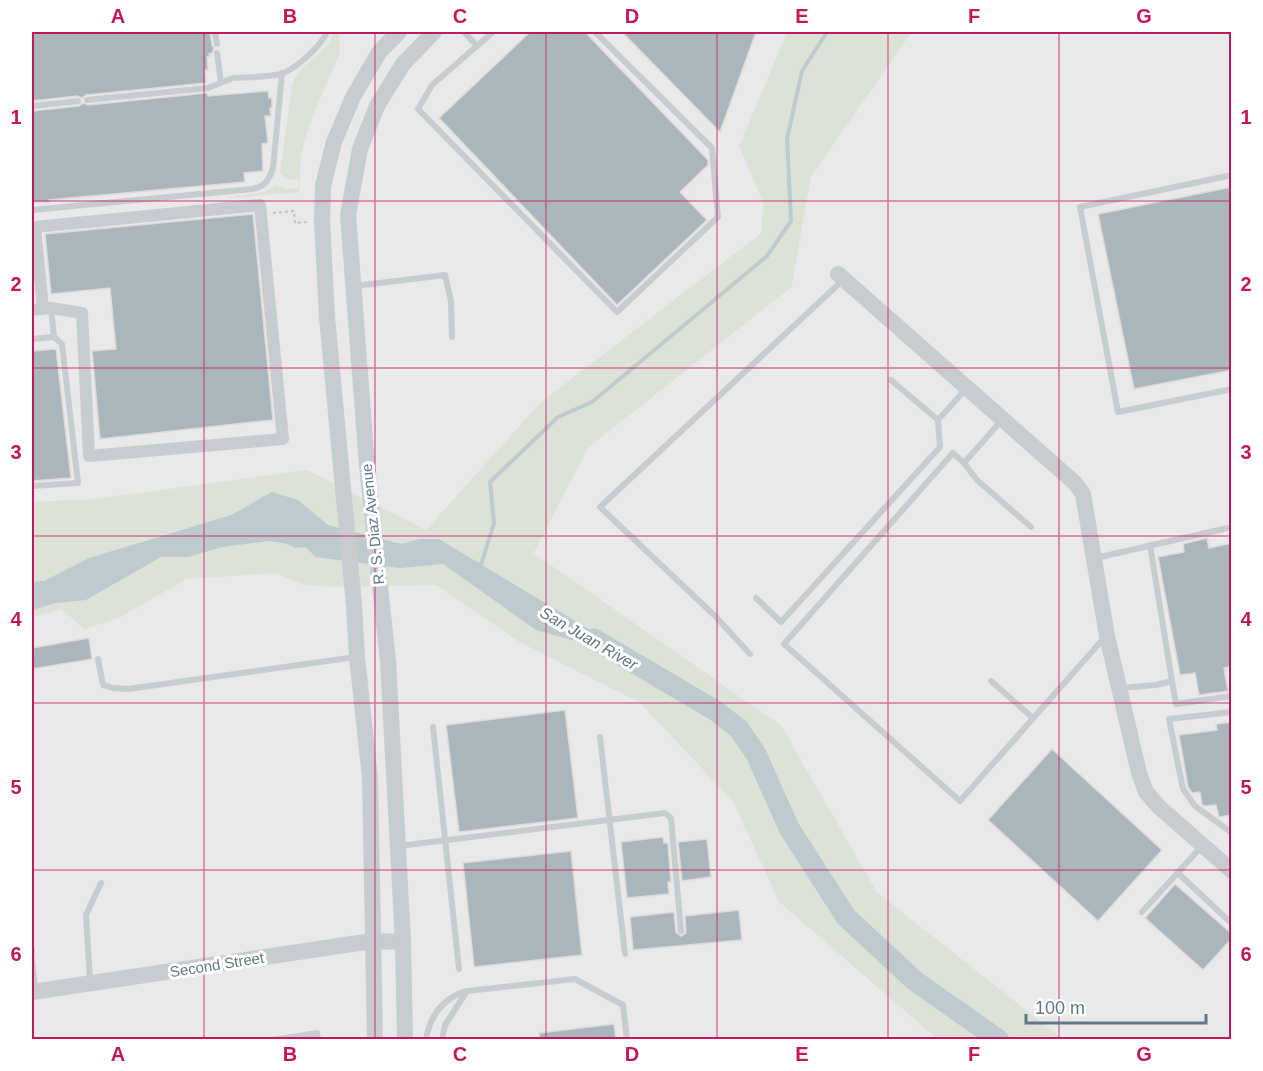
<svg xmlns="http://www.w3.org/2000/svg" width="1263" height="1071" font-family="Helvetica,sans-serif">
<rect width="100%" height="100%" fill="#faf9f7"/>
<g fill="#e8e9e8">
<polygon points="32,32 787,32 739,146 763,203 761,233 541,402 436,585 519,642 640,703 733,802 779,902 937,1039 32,1039"/>
<polygon points="912,32 1231,32 1231,1039 1063,1039 877,892 781,725 534,553 588,448 792,287 811,177"/>
</g>
<g fill="#dce2d8">
<path d="M333 32H339L340 52 312 118 305 139 301 157 299 192 230 198V197L265 192 276 185 288 189 298 188V180L287 179 280 173 292 86C298 61 328 57 333 32Z"/>
<polygon points="787,32 912,32 811,177 792,287 588,448 534,553 781,725 877,892 1063,1039 937,1039 779,902 733,802 640,703 519,642 436,585 333,587 306,585 275,573 186,579 121,617 85,629 61,609 32,617 32,502 95,499 307,470 426,530 541,402 761,233 763,203 739,146"/>
</g>
<polygon fill="#bdcbce" points="272,492 298,500 328,525 401,544 420,539 439,539 595,633 617,653 536,630 443,564 400,568 315,557 306,547 295,548 287,544 270,541 222,547 188,557 161,557 86,600 56,603 32,610 32,582 44,581 89,558 231,515"/>
<g fill="none" stroke-linecap="round" stroke-linejoin="round">
<polyline stroke="#bdcbce" stroke-width="4" points="480,568 494,523 490,482 558,417 592,402 767,256 791,221 787,139 802,71 827,32"/>
<polyline stroke="#bdcbce" stroke-width="21" points="594,639 716,711 739,729 756,754 789,828 846,917 915,981 999,1040"/>
</g>
<g fill="#abb6bc" stroke="#dcdbd9" stroke-width="1.5">
<polygon points="32,32 210,32 212,45 214,48 212,53 209,54 210,56 207,57 208,70 205,70 206,83 86,95 82,98 77,96 32,101"/>
<polygon points="530,32 585,32 708,160 708,165 680,192 707,220 617,305 439,118"/>
<polygon points="622,32 756,32 720,132"/>
<polygon points="268,91 269,98 272,98 272,108 270,108 271,116 265,116 268,143 262,144 263,171 244,173 245,182 49,200 50,202 32,202 32,111 79,106 83,103 88,105 207,93 208,96"/>
<polygon points="1232,187 1232,370 1134,389 1098,214"/>
<polygon points="253,214 273,420 100,439 92,351 116,349 110,288 51,294 45,234"/>
<polygon points="56,349 71,478 32,481 32,351"/>
<polygon points="1207,538 1209,548 1232,543 1232,666 1224,668 1228,691 1199,695 1195,673 1180,675 1158,557 1184,552 1183,544"/>
<polygon points="89,638 92,659 32,669 32,648"/>
<polygon points="565,710 578,818 459,832 446,725"/>
<polygon points="1232,722 1232,815 1219,817 1216,805 1204,806 1202,805 1200,792 1192,793 1188,787 1179,735 1217,730 1216,724"/>
<polygon points="1052,749 1162,850 1098,921 988,820"/>
<polygon points="663,837 664,843 668,843 671,882 668,882 669,894 627,898 621,842"/>
<polygon points="707,839 711,877 682,881 678,842"/>
<polygon points="571,851 582,955 474,967 463,863"/>
<polygon points="1175,884 1232,934 1232,938 1203,970 1145,918"/>
<polygon points="739,910 742,940 633,950 630,917 674,912 676,932 681,936 686,933 685,916"/>
<polygon points="614,1024 616,1040 540,1040 539,1033"/>
</g>
<g fill="none" stroke-linecap="round" stroke-linejoin="round">
<polyline stroke="#bec2c4" stroke-width="2" stroke-dasharray="3 3" stroke-linecap="butt" points="273,213 294,211 295,223 307,222"/>
<g stroke="#c7cccf" stroke-width="6">
<polyline points="215,32 217,44"/>
<polyline points="464,32 477,46"/>
<polyline points="493,32 432,85 418,109 617,312 718,217 712,148 595,32"/>
<polyline points="217,53 221,82"/>
<path d="M237 78C251 77 267 77 281 74 296 69 321 46 327 32"/>
<polyline points="87,100 208,88 233,78"/>
<polyline points="32,106 78,101"/>
<polyline points="1232,175 1080,207 1118,412 1232,389"/>
<path d="M32 210 252 189C265 187 269 180 273 168L282 73"/>
<polyline points="355,286 445,275 451,301 452,337"/>
<polyline points="32,339 54,337"/>
<polyline points="891,380 938,420"/>
<polyline points="1001,421 964,463 953,453 784,644 960,801 1104,638"/>
<polyline points="964,463 977,480 1031,527"/>
<polyline points="32,486 78,483 62,344 54,337 51,308"/>
<polyline points="1150,545 1172,681"/>
<polyline points="1096,558 1232,527"/>
<polyline points="756,598 781,622 940,447 938,420 965,390"/>
<polyline points="750,654 715,616 600,507 843,280"/>
<polyline points="98,659 103,685 113,688 128,689 356,657"/>
<polyline points="991,681 1033,718"/>
<polyline points="1120,688 1156,685 1172,681 1176,704 1232,696"/>
<polyline points="1232,712 1169,719 1183,789 1195,806 1232,833"/>
<polyline points="433,727 459,969"/>
<polyline points="600,737 625,954"/>
<polyline points="399,846 665,813 671,818 681,931"/>
<polyline points="1178,873 1229,921"/>
<polyline points="1142,912 1202,846"/>
<polyline points="32,955 32,949"/>
<polyline points="32,958 35,991"/>
<polyline points="90,980 86,915 101,883"/>
<polyline points="273,1040 317,1033 318,1040"/>
<path d="M426 1040C430 1015 443 998 467 991"/>
<polyline points="442,1040 445,1025 467,991 575,979 623,1005 627,1040"/>
</g>
<polyline stroke="#c7cccf" stroke-width="12" points="32,310 51,308 82,313 89,456 283,439 260,205 35,227 43,308"/>
<g stroke="#c7cccf" stroke-width="16">
<polyline points="838,274 1075,483 1083,494 1107,636 1139,773 1146,792 1159,807 1232,871"/>
<polyline points="32,992 372,941 403,942"/>
<polyline points="375,1040 370,778 357,657 354,605 327,317 322,220 323,186 334,142 353,97 380,51 399,32"/>
<polyline points="405,1040 403,942 388,661 367,466 348,215 360,149 377,106 403,64 434,32"/>
</g>
</g>
<path fill="none" stroke="#c2185b" stroke-width="1.5" stroke-opacity="0.55" d="M204 32V1040M375 32V1040M546 32V1040M717 32V1040M888 32V1040M1059 32V1040M32 201H1232M32 368H1232M32 536H1232M32 703H1232M32 870H1232"/>
<g text-anchor="middle" stroke-width="6" stroke-linejoin="round" paint-order="stroke">
<g font-size="15" fill="#627885" stroke="#fff">
<text transform="translate(373 524) rotate(-96)" y="5">R. S. Diaz Avenue</text>
<text transform="translate(217 965) rotate(-9)" y="5">Second Street</text>
</g>
<g font-size="16" font-style="italic" fill="#5d777e" stroke="#fff">
<text transform="translate(589 638) rotate(30)" y="6">San Juan River</text>
</g>
</g>
<rect width="1263" height="1071" fill="none" stroke="#ffffff" stroke-width="66"/>
<path d="M1026 1014v9h180v-9" fill="none" stroke="#627885" stroke-width="3"/>
<text x="1035" y="1014" font-size="18" fill="#627885" stroke="#ffffff" stroke-width="4.5" paint-order="stroke">100 m</text>
<rect x="33" y="33" width="1197" height="1005" fill="none" stroke="#c2185b" stroke-width="2"/>
<g font-size="20" text-anchor="middle" font-weight="bold" fill="#c2185b">
<text x="118" y="23">A</text>
<text x="290" y="23">B</text>
<text x="460" y="23">C</text>
<text x="632" y="23">D</text>
<text x="802" y="23">E</text>
<text x="974" y="23">F</text>
<text x="1144" y="23">G</text>
<text x="16" y="124">1</text>
<text x="1246" y="124">1</text>
<text x="16" y="291">2</text>
<text x="1246" y="291">2</text>
<text x="16" y="459">3</text>
<text x="1246" y="459">3</text>
<text x="16" y="626">4</text>
<text x="1246" y="626">4</text>
<text x="16" y="794">5</text>
<text x="1246" y="794">5</text>
<text x="16" y="961">6</text>
<text x="1246" y="961">6</text>
<text x="118" y="1061">A</text>
<text x="290" y="1061">B</text>
<text x="460" y="1061">C</text>
<text x="632" y="1061">D</text>
<text x="802" y="1061">E</text>
<text x="974" y="1061">F</text>
<text x="1144" y="1061">G</text>
</g>
</svg>
